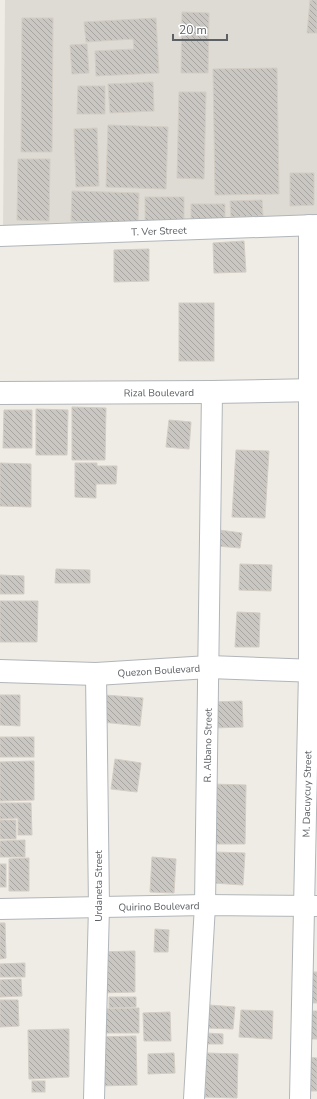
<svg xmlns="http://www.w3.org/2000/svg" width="317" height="1099" font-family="'Nunito Sans',sans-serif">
<defs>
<pattern id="building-back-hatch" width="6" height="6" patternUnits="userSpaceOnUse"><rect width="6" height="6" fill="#cac7c2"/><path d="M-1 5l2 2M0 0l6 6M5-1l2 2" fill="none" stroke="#a7a5a1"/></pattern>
</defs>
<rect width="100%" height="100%" fill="#eeece5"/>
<polygon fill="#dedbd4" points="5,0 317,0 317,218 3,231"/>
<g fill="url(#building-back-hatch)" stroke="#d3cdc4">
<polygon points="310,0 317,0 317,33 307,33"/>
<polygon points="182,12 209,13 208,73 181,73"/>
<polygon points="22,18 53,18 52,152 21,152"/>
<polygon points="156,18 159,73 96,76 95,51 134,49 133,39 86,42 84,22"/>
<polygon points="87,44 89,73 72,74 70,45"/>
<polygon points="277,68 279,194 215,195 213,69"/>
<polygon points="153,82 154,111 110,113 108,84"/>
<polygon points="78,86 105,86 105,114 77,114"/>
<polygon points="179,92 206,92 204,179 177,178"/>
<polygon points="108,125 168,127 166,189 106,187"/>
<polygon points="97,128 99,186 76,187 74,129"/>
<polygon points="18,159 50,159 49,221 17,220"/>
<polygon points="290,173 314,173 314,205 290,206"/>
<polygon points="72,191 139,193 138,223 71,221"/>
<rect x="145" y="197" width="39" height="24"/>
<polygon points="262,200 263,216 231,217 230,201"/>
<polygon points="191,204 225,204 225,220 191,219"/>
<polygon points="244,241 246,272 214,273 213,243"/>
<polygon points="149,249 149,281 114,282 114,250"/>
<rect x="179" y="303" width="35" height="58"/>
<polygon points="72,407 106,408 105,460 72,460"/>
<polygon points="36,409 68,410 67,455 36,455"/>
<polygon points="4,410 32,410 32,448 3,448"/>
<polygon points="169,420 191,422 189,449 166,447"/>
<polygon points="236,450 269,451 265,518 232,517"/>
<polygon points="0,463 31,464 31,507 0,506"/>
<polygon points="75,463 97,463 97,466 117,466 116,484 96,484 96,498 75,497"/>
<polygon points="219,530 242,533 240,548 217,546"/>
<polygon points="240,564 272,565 271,591 239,590"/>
<polygon points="56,569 90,570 90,583 55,583"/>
<polygon points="0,575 24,576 24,594 0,594"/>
<polygon points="0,601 38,601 37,642 0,642"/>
<polygon points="237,612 260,613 259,647 235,647"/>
<polygon points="0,695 20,695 20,726 0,725"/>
<polygon points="105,695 143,698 140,726 102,722"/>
<polygon points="242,701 243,727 213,728 213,702"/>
<rect x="0" y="737" width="34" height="20"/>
<polygon points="115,759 141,763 137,792 111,789"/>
<polygon points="34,761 34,800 0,801 0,762"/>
<polygon points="212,784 246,785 245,844 211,844"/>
<polygon points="0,803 31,803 32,835 18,835 18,818 0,819"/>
<rect x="0" y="820" width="16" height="19"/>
<polygon points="25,840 25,857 0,857 0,841"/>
<polygon points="215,852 245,853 243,885 213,883"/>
<polygon points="152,857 176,859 174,893 150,892"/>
<polygon points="29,858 29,891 9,891 9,859"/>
<rect x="0" y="864" width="6" height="23"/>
<polygon points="0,923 5,923 6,958 0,959"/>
<polygon points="155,929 169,930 168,952 154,952"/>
<polygon points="135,951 135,992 98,993 98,952"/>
<polygon points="25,963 25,977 0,977 0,964"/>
<polygon points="311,972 317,972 317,1003 310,1003"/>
<polygon points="21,979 22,996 0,997 0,980"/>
<polygon points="109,997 136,997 136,1007 109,1008"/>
<polygon points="0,1000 18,1000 19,1026 0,1027"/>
<polygon points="209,1005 235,1007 233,1029 207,1028"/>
<polygon points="139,1008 139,1033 102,1033 101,1009"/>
<polygon points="241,1010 273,1011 272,1039 239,1037"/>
<rect x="304" y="1011" width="13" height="28"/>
<polygon points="170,1012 171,1041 144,1041 143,1013"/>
<polygon points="69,1029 69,1077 29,1079 28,1030"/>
<polygon points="206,1033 223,1034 223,1044 206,1044"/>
<polygon points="136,1036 137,1085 98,1086 97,1037"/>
<polygon points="174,1053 175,1073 148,1074 148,1054"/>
<polygon points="207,1053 238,1054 237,1098 205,1097"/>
<polygon points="306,1057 317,1058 317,1091 306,1091"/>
<rect x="32" y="1081" width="13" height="11"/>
</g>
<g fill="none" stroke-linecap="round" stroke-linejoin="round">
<defs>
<g id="street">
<path id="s1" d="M0 236 317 225"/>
<path id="s2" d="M0 909 205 905 317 906"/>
<polyline points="94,1099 99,907 96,674"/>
<path id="s3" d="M194 1099 205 905 212 392"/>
<path id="s4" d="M300 1099 309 671V225"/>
</g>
<g id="secondary">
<path id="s5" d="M0 393 212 392 317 390"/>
<path id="s6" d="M0 671 96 674 209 667 317 671"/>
</g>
</defs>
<use href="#street" stroke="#b2b6b9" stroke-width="22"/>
<use href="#secondary" stroke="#b2b5b9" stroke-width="24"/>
<use href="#street" stroke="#fff" stroke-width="20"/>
<use href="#secondary" stroke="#fff" stroke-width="22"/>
</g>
<g text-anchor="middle" stroke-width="3" stroke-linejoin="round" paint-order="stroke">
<g font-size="10" fill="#5d6165" stroke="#fff">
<text dy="4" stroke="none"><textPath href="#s1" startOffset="159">T. Ver Street</textPath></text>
<text dy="4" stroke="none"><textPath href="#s5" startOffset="159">Rizal Boulevard</textPath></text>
<text dy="4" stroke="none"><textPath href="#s6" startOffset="159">Quezon Boulevard</textPath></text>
<text dy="4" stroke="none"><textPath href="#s3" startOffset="354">R. Albano Street</textPath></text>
<text dy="4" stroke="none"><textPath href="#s4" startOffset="305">M. Dacuycuy Street</textPath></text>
<text transform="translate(98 886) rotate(-90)" y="4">Urdaneta Street</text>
<text dy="4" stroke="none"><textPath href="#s2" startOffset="159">Quirino Boulevard</textPath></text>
</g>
</g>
<path d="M173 34v6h54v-6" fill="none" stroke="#5d6165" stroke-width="2"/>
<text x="179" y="34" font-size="12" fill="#5d6165" stroke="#ffffff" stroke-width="3" paint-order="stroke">20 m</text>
</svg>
